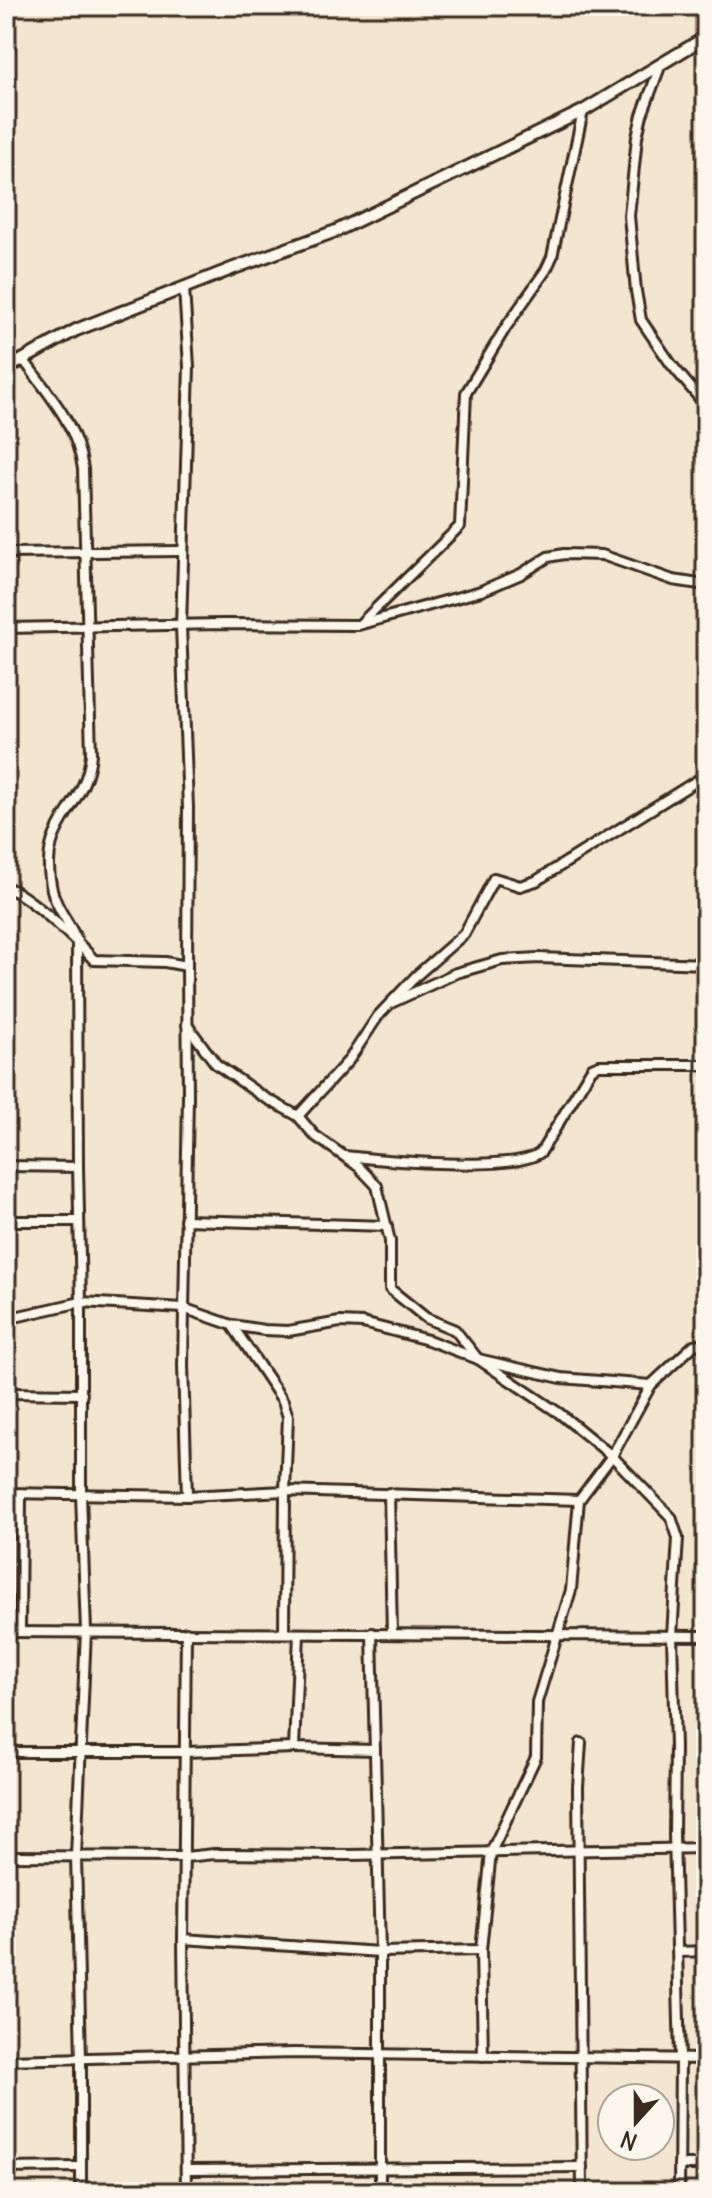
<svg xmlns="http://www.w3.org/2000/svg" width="712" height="2198" font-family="Delius,sans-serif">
<rect width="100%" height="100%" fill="#f2e6d0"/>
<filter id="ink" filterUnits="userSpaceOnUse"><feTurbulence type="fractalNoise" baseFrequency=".0125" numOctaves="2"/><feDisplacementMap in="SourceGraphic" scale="16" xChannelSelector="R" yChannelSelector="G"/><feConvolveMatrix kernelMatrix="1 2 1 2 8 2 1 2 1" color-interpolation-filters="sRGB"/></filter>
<g filter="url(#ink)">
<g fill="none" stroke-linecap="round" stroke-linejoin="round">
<defs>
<g id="minor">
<polyline points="661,64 642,115 637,137 629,216 636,291 641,320 671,364 706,406"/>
<polyline points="184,288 189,367 181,626 188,808 187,966"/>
<polyline points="6,553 182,551"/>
<polyline points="360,624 460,526 466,393 506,327 546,270 552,257 583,111"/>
<polyline points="6,628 222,624 358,625 481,591 521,574 548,557 564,554 602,555 673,580 706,585"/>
<path d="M6 887C30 896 76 940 94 960L165 962 187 966 188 1097 183 1365 187 1496"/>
<polyline points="391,1003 456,973 502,960 539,958 706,964"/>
<polyline points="187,1025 216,1064 262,1096 298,1116 314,1135 358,1166 377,1186 390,1241 390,1289 426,1318 455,1330 478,1359 559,1413 612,1456 671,1517 678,1538 672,1636 675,1747 674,1835 680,2059 679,2192"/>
<polyline points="298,1116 349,1060 378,1016 416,976 464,934 494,878 520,886 536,881 706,775"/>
<path d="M345 1156C381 1160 516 1173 541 1152L592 1068 599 1065H706"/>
<path d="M6 1166 78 1167 77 941C70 922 57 911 52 890 36 821 86 812 91 754L83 469C77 424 49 395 23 359"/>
<polyline points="78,1167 81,1302 81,1495 86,1631 76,1856 81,2059 81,2192"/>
<polyline points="185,1220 387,1226"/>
<polyline points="6,1221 79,1221"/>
<polyline points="6,1319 81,1302 183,1308 232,1325 264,1330 288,1331 340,1322 363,1323 428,1340 478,1359 561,1378 651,1385"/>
<polyline points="6,1393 82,1394"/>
<polyline points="6,1493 187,1496 285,1491 288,1417 283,1401 232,1325"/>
<polyline points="389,1493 392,1634"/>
<polyline points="6,1632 706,1636"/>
<polyline points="20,1632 21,1494"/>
<polyline points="186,1632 183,1939 186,2192"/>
<polyline points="284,1633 285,1491 579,1500"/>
<polyline points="372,1633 380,1952 380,2192"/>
<polyline points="299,1634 294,1748 375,1750"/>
<polyline points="581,1743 578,1787 582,2192"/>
<polyline points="6,1752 185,1752 294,1748"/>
<polyline points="6,1856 185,1857 214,1854 350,1855 706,1848"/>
<polyline points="183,1939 380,1952 481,1950"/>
<polyline points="678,1952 706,1951"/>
<polyline points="483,2056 481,1950 491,1852 536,1757 537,1702 571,1590 579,1500 612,1456 651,1385 694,1345 706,1343"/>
<polyline points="6,2060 294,2053 706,2059"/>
<polyline points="679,2165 706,2165"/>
<polyline points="6,2168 80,2167"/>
<polyline points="187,2170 582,2167"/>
</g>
<polyline id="tertiary" points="6,369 76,330 234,268 336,231 583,111 706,37"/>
</defs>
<use href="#minor" stroke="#3b2a1e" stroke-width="14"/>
<use href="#tertiary" stroke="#3b2a1e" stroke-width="16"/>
<use href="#minor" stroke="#fbf7ec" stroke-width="8"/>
<use href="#tertiary" stroke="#fbf7ec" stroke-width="10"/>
</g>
</g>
<rect width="712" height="2198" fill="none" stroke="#fbf7ec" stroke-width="32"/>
<rect x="16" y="16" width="680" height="2166" fill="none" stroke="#3b2a1e" stroke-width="3" filter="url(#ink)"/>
<g transform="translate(636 2122) rotate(201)"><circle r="38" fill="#fbf7ec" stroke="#aea59a" stroke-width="2"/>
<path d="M0-6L14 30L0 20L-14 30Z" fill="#3b2a1e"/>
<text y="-12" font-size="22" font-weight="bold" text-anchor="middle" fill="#3b2a1e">N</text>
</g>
</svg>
